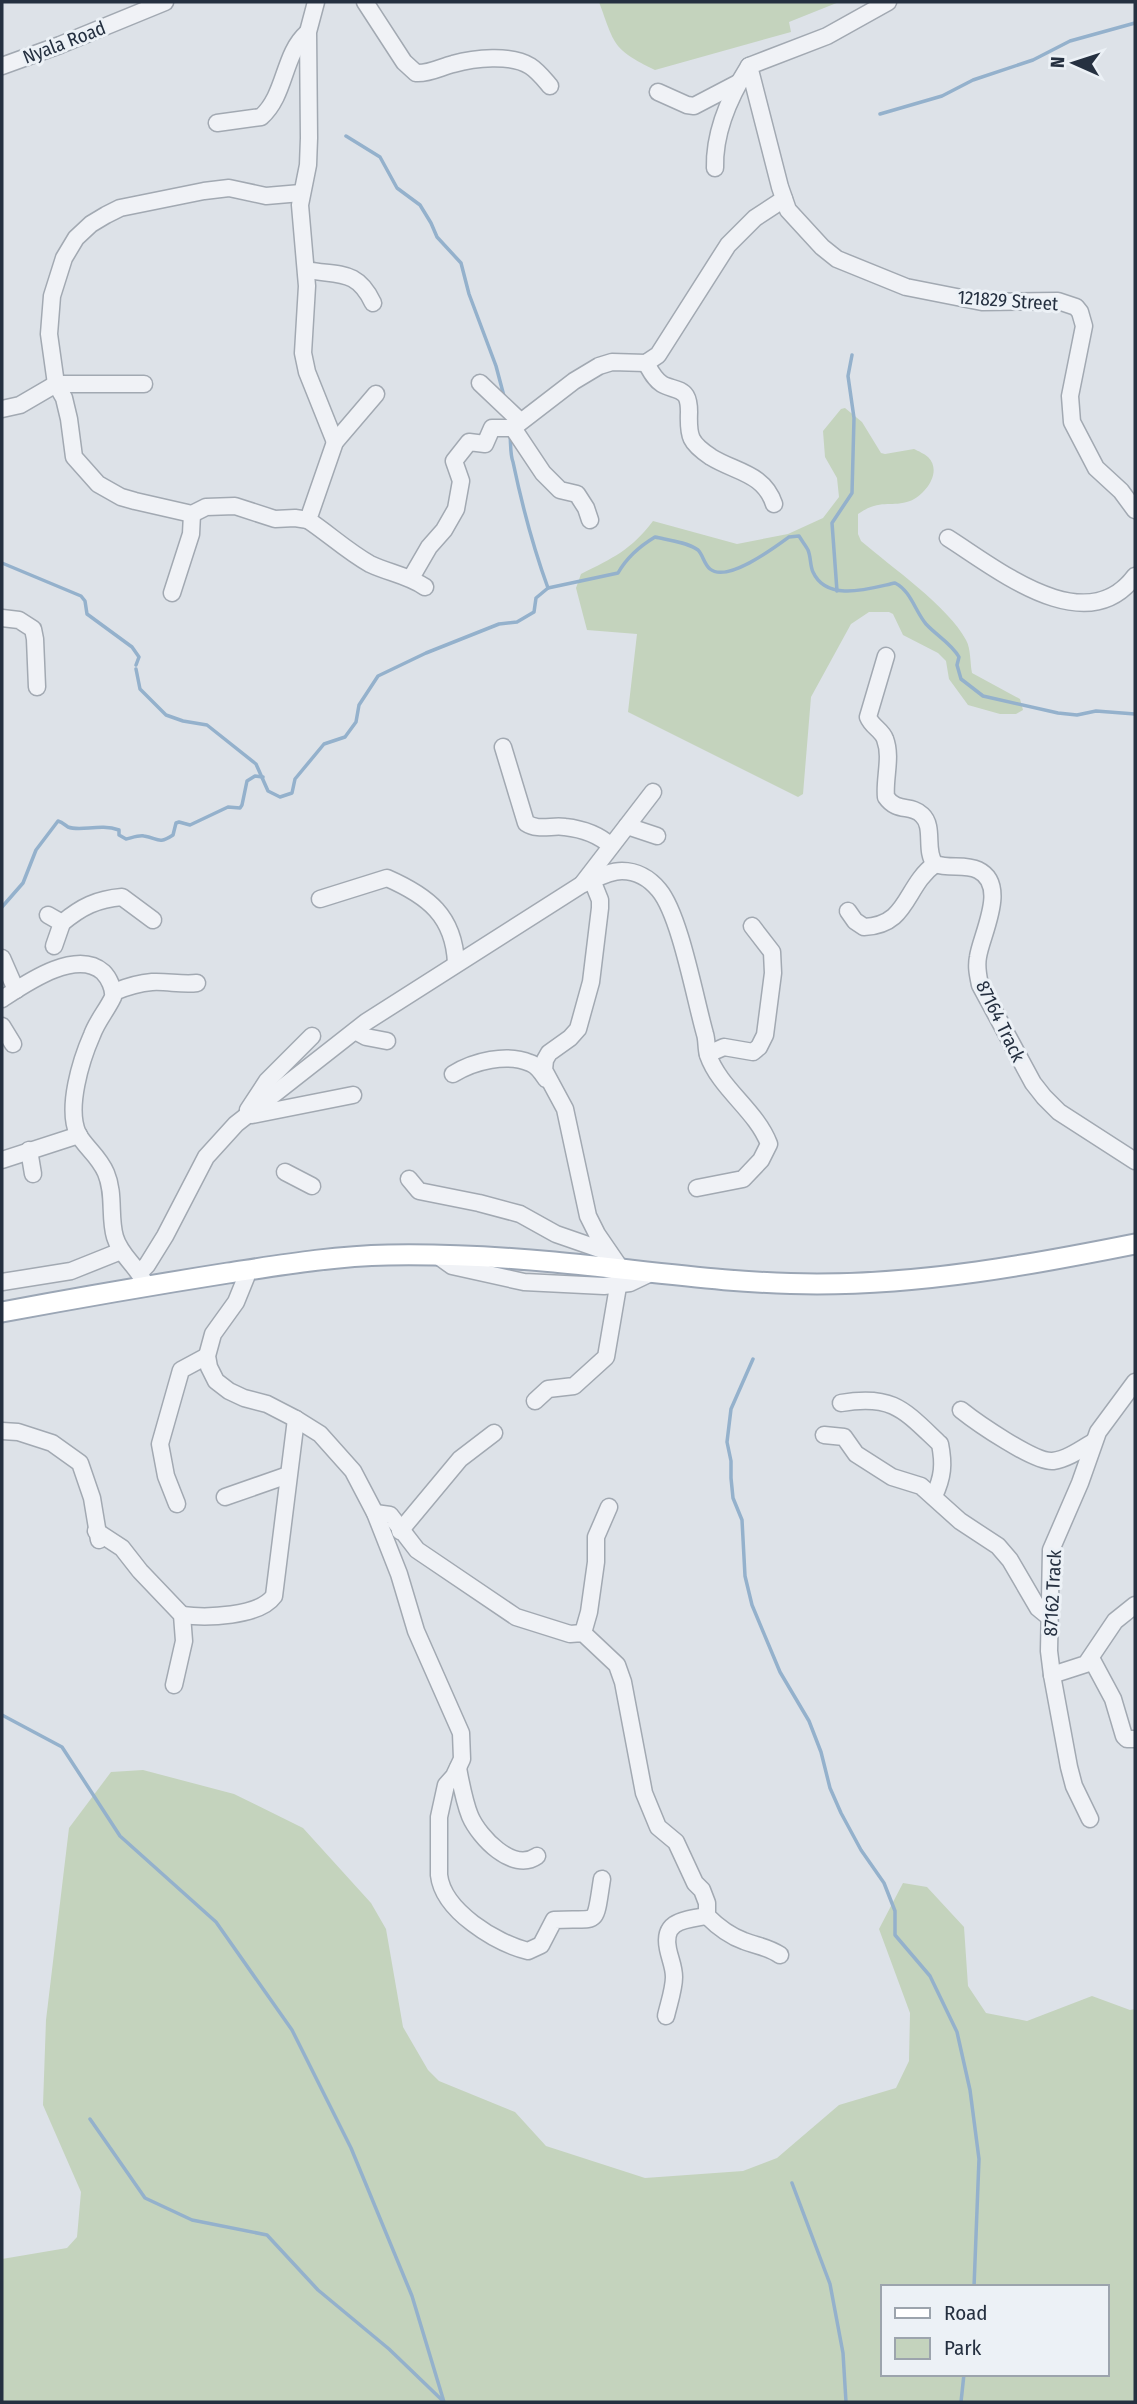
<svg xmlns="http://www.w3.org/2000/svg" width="1137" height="2404" font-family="'Fira Sans Condensed',sans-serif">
<rect width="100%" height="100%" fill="#dde2e8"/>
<g fill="#c4d3bd" fill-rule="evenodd">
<path d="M599 2H839L789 22 791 32 655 70C612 49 615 45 599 2Z"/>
<path d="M845 408 862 422 881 453 885 454 914 449C918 451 925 454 928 457 943 472 925 495 910 501 890 508 881 498 858 514V534L861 541C890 566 949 607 966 640 971 649 970 663 972 673L1020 699 1023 710 1016 714H1000L968 705 949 679 946 661 938 653 903 635 893 614 889 612H869L851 624 811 697 803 794 798 797 628 712 637 634 587 630 576 588 581 574C613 558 631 550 653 521L737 544 788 534 823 518 839 497 837 478 825 457 823 431 841 409Z"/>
<path d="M143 1770 234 1794 303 1828 371 1903 386 1929 403 2027 428 2070 439 2081 515 2112 546 2146 645 2178 743 2171 777 2158 839 2105 896 2088 909 2061 910 2013 879 1929 903 1883 927 1887 964 1927 968 1986 986 2013 1027 2021 1092 1996 1130 2010 1135 2009V2402H2V2259L67 2248 77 2237 81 2192 43 2105 46 2020 69 1828 111 1772ZM883 2287H1107V2374H883Z"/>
</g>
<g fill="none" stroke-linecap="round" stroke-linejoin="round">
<g stroke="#94b1cc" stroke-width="3.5">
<polyline points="880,114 942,96 973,80 1033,60 1070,41 1135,23"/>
<polyline points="346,136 380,157 397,188 420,205 431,223 437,237 461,263 469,294 496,366 505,400"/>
<path d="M510 435C511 444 510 454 513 462 522 505 533 547 548 588"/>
<polyline points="2,563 81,596 85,601 87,614 132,647 139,657 136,665"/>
<polyline points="837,591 832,523 852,493 854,418 848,376 852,355"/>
<path d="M136 669 140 689 166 715 183 721 207 725 256 764 268 791 280 797 292 793 295 779 324 744 345 737 356 722 359 705 378 676 426 653 499 624 517 622 534 612 536 598 548 588 618 573C627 557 640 546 655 537 668 540 687 542 698 550 703 555 704 564 710 569 727 583 774 548 789 537L799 536C802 541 806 546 808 550 811 557 810 566 813 572 827 603 871 588 895 583 911 591 915 611 926 624 937 636 951 643 959 657L957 665 961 679 983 696 1058 713 1077 715 1096 711 1135 714"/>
<path d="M2 907 23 883 36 850 58 821C62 822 65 825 68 827 81 832 100 823 119 830V835L126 839C131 838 139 835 144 836 158 838 158 845 173 835L176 823 179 822 190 825 228 807 240 808 242 805 247 781 255 776 263 777"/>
<polyline points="753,1359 731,1409 727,1442 731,1461 731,1478 733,1498 742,1520 745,1576 752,1605 780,1672 809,1721 821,1752 830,1788 841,1813 861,1850 884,1883 895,1911 895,1935 930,1976 957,2032 970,2090 979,2159 974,2287"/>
<polyline points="2,1715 62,1747 120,1836 216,1922 292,2030 351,2148 412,2296 444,2402"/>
<polyline points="90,2119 145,2198 192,2220 267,2235 318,2290 389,2349 443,2401"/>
<polyline points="792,2183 830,2284 843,2353 846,2402"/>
<polyline points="961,2402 964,2374"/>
</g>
<defs>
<g id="minor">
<polyline points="316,2 308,32 309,138 308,165 300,205 307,286 303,353 307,372 335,442"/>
<path d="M365 2 404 62 416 73C429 74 441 67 453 64 474 58 511 54 530 66 538 71 544 79 550 86"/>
<polyline points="888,2 827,36 749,66 780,187 788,210 822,247 837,259 906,287 982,302 1058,301 1076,307 1080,312 1084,326 1070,396 1072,422 1096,468 1121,491 1135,510"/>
<polyline points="2,66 60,45 165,2"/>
<polyline points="658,92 687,105 694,106 738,83"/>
<path d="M217 123 261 117C286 95 283 54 307 33"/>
<path d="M715 168C714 132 730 96 749 66"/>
<polyline points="301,193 266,196 229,188 204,191 120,208 106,215 91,224 76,238 64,258 52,296 49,334 56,384 64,398 69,419 74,457 98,484 121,497 135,501 192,514 206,507 235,506 275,519 295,518 308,520"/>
<path d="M307 270C339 276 357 269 373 303"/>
<path d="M646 363C650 370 654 379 662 384 670 389 681 388 686 396 689 401 689 407 689 412 688 437 690 443 711 457 735 472 764 473 774 504"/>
<polyline points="480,383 520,421"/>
<path d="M376 394 335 442 308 520C329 534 347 551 370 564 389 573 407 575 425 587"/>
<polyline points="2,409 20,405 56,384 144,384"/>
<polyline points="513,428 543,473 560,490 577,494 586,508 590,520"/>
<path d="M948 538C997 569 1086 642 1135 576"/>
<polyline points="411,578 429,547 444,530 456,509 461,481 454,461 469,442 485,444 492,428 513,428 574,381 599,366 612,362 646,363 658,355 728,245 755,218 784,199"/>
<polyline points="172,593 191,534 192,514"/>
<polyline points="2,618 19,620 33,629 35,639 37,687"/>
<path d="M886 656 868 717C872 727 882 730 885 739 892 757 884 779 886 797 897 813 911 804 922 815 935 827 924 851 935 864 949 869 965 864 978 870 1009 885 981 935 978 957 976 967 978 975 980 985L1033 1083 1044 1097 1059 1112 1135 1161"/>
<path d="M503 747 526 823C538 831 552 825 565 827 583 829 598 834 611 846"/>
<polyline points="627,826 657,836"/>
<polyline points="583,883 653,792"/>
<path d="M320 899 387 878C428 896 454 916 456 963"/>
<path d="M848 911 855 921 864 927C909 925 904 887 935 864"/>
<polyline points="48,915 62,923 54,946"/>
<path d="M62 923C81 907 97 899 122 897L153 920"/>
<polyline points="2,958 16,990"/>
<path d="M114 992C126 987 139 983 152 982 167 981 182 985 197 983"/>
<path d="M2 999C25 984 76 948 103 972 109 978 114 989 113 997 107 1010 97 1021 92 1035 81 1060 66 1108 78 1134 85 1147 99 1156 106 1173 115 1194 109 1217 115 1237 120 1255 137 1266 144 1282"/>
<polyline points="2,1026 13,1044"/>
<polyline points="355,1031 366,1037 387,1041"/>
<polyline points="708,1054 724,1047 753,1052 759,1047 765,1035 773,973 772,952 752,926"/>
<path d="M453 1074C474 1061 507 1053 530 1063 537 1065 542 1073 546 1079"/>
<polyline points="248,1110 267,1081 312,1036"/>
<polyline points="252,1115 353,1095"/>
<polyline points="29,1150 33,1174"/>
<polyline points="2,1160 79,1135"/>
<polyline points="285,1172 312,1186"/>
<polyline points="409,1179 419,1191 479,1203 520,1214 556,1234 608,1252"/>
<polyline points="438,1256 452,1266 524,1282 604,1286 630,1283 651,1273"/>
<path d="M249 1270 236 1302 213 1334 207 1356 209 1367 216 1381 229 1391 244 1398 267 1404 296 1419 320 1434 353 1471 375 1513 399 1574 416 1631 461 1733 462 1759 454 1776 446 1785 439 1817V1875C443 1911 496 1943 528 1951L541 1945 554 1920C600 1917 594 1930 602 1879"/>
<path d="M140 1272 147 1265 165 1236 206 1157 236 1124 366 1022 581 885C594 880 608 871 622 871 637 871 650 879 659 890 680 915 695 999 705 1034 707 1040 706 1048 708 1055 720 1089 756 1110 769 1144L761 1160 743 1179 697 1188"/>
<polyline points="2,1282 71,1271 121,1251"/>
<polyline points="535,1401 548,1389 574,1386 606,1357 621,1269 597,1234 588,1216 565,1109 544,1070 545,1060 549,1053 570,1038 578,1029 591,982 600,908 600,900 592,880"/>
<path d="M841 1403C893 1394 904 1410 940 1444 944 1464 943 1477 934 1496"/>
<path d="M961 1410C976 1422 1035 1463 1053 1461 1067 1459 1080 1450 1093 1442"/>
<polyline points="2,1431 18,1432 52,1443 80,1463 92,1498 99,1540"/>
<polyline points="824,1435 844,1437 856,1454 892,1477 921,1486 960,1521 998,1546 1010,1560 1038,1608 1049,1617"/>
<polyline points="225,1497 288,1475"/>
<polyline points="177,1504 166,1476 160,1444 181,1370 207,1356"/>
<path d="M375 1513 390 1515 417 1550 516 1617 570 1634 583 1633 617 1665 623 1682 644 1793 658 1827 676 1842 695 1883 702 1890 707 1903V1916C717 1926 730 1936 744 1941 757 1946 768 1947 780 1955"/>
<polyline points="96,1531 122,1548 140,1571 182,1615 184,1641 174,1685"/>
<polyline points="400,1531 460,1459 494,1433"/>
<path d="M182 1615C206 1618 259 1617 274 1596L296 1419"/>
<polyline points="583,1633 589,1612 596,1562 596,1537 609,1507"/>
<polyline points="1091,1658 1113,1699 1124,1736 1127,1739 1135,1739"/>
<polyline points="1052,1675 1086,1664 1115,1621 1135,1605"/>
<path d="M458 1768C461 1784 464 1801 470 1816 479 1837 513 1873 537 1856"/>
<polyline points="1090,1819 1074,1786 1069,1767 1052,1675 1049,1651 1051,1550 1080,1483 1098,1432 1135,1382"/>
<path d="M666 2016C669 2003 674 1989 674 1977 674 1967 670 1959 668 1949 662 1920 685 1920 707 1916"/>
</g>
<path id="major" d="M2 1312C77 1298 152 1285 228 1273 281 1265 334 1256 388 1255 443 1254 499 1257 554 1262 641 1270 729 1284 817 1284 925 1284 1030 1265 1135 1244"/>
</defs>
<use href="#minor" stroke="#a2a9b2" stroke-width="19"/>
<use href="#major" stroke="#9ba6b5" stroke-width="23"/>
<use href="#minor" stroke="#f0f2f6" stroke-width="16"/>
<use href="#major" stroke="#fff" stroke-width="19"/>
</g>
<g text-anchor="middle" stroke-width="6" stroke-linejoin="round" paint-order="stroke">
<g font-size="19" fill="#253040" stroke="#ecf1f6">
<text transform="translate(64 42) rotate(-21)" y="7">Nyala Road</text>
<text transform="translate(1008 300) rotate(4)" y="7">121829 Street</text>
<text transform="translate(1001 1021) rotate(64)" y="7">87164 Track</text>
<text transform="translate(1052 1593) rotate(-87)" y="7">87162 Track</text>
</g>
</g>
<rect width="1137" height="2404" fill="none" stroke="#253040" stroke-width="7"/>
<rect x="881" y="2285" width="228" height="91" fill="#ecf1f6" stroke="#9ca4ad" stroke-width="2"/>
<rect x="895" y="2308" width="35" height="10" fill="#ffffff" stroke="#9ca4ad" stroke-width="2"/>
<text x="944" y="2320" font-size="21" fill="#253040">Road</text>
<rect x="895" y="2338" width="35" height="21" fill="#c4d3bd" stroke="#9ca4ad" stroke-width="2"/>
<text x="944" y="2355" font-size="21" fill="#253040">Park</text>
<g transform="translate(1074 63) rotate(273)" stroke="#ecf1f6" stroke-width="5" paint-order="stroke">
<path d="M0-5L12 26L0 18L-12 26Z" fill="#253040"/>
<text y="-10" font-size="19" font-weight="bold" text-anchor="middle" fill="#253040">N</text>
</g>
</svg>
